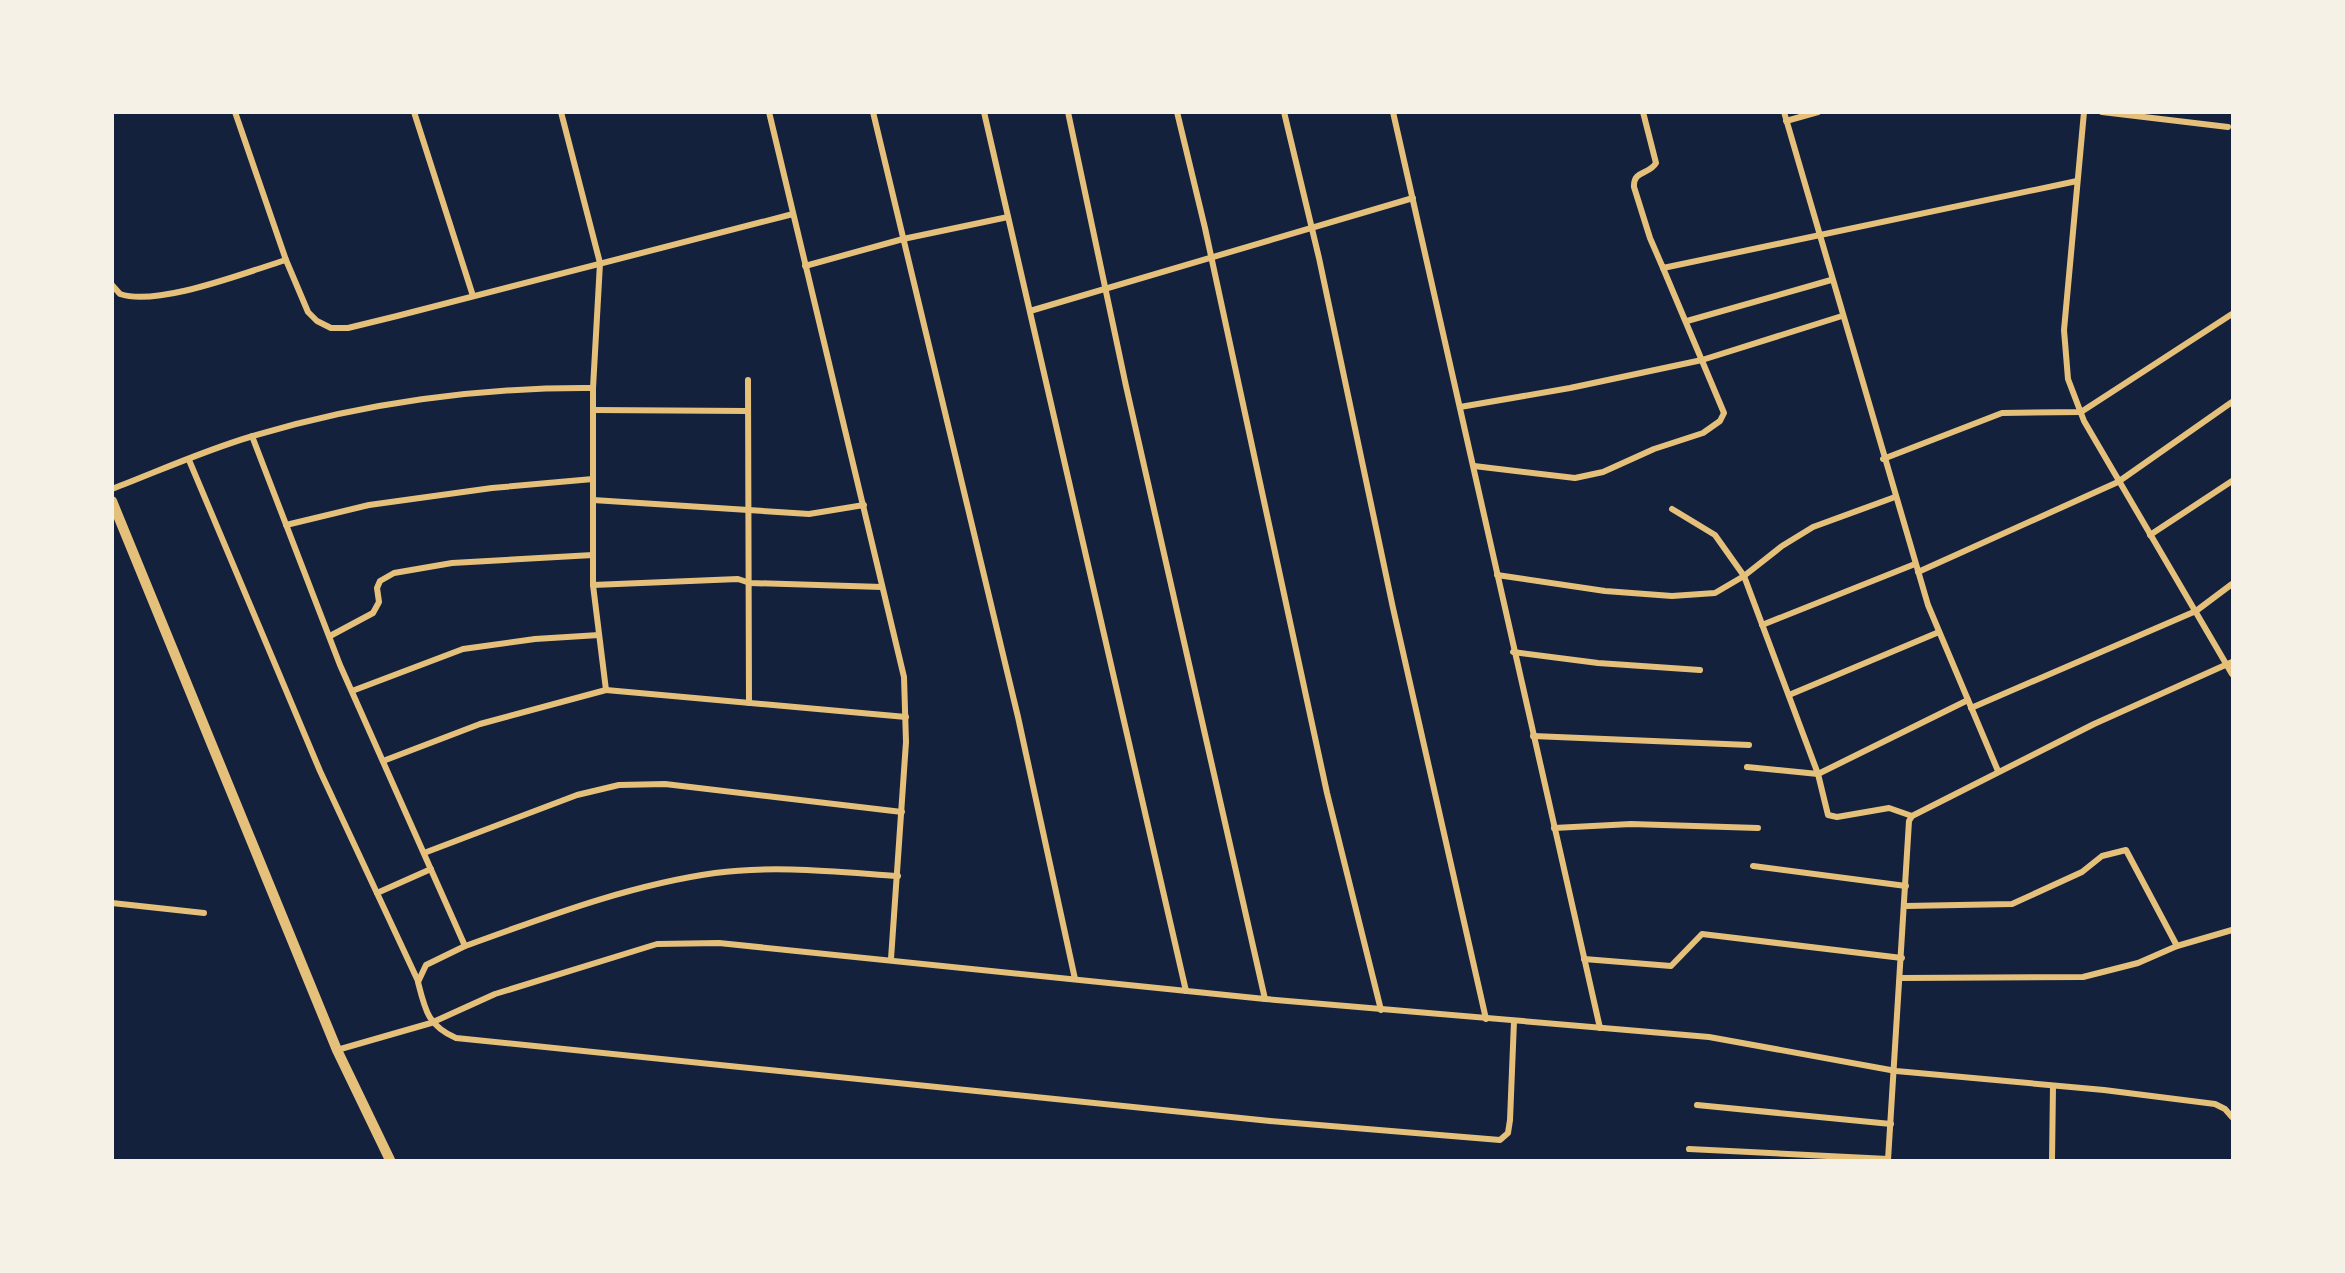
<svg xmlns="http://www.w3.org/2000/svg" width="2345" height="1273" font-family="'Zilla Slab',serif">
<rect width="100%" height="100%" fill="#14213d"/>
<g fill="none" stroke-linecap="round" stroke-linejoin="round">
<g stroke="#e5c07b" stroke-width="6">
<polyline points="235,112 286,260 308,312 317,321 331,328 348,328 397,316 793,214"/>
<polyline points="414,112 473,296"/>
<polyline points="769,112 904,677 906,742 891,959"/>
<polyline points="873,112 1018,717 1075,979"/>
<polyline points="984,112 1186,991"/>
<polyline points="1068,112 1126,386 1265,999"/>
<polyline points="1177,112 1205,228 1327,793 1381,1010"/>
<polyline points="1284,112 1319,258 1393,608 1486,1019"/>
<polyline points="1393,112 1600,1028"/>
<path d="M1643 112 1656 163C1649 175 1633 170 1634 187L1650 238 1663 268 2077 181"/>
<polyline points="1784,112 1928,605 1998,771"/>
<polyline points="2084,112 2064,330 2068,379 2084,421 2232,674"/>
<polyline points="2102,112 2228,127"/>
<polyline points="1786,121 1818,112"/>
<polyline points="805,266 903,239 1008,217"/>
<path d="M112 285 120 294C158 307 246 272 286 260"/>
<polyline points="1030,311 1413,198"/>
<polyline points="1687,321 1831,280"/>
<polyline points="748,380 749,703"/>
<polyline points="1460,407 1570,388 1702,360 1842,316"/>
<polyline points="593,410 747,411"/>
<path d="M252 436 340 665 465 946 426 965 418 982C425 1010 428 1026 456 1038L1270 1121 1500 1140 1508 1133 1510 1120 1514 1021"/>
<polyline points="1883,459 2002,413 2081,412 2232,314"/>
<polyline points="189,460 320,771 418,981"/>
<polyline points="1474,466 1575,478 1603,472 1654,449 1703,433 1720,421 1724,413 1663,268"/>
<path d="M112 489C159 471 205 450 253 436 362 403 480 387 593 388L600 263 561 112"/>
<polyline points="593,500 809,514 864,505"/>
<polyline points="1672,509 1715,535 1744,576 1818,774 1828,815 1837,817 1889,808 1912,816"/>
<polyline points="286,525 369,505 492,488 593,479"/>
<polyline points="2150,535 2232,481"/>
<polyline points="1918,572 2118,482 2232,402"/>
<polyline points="1497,575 1605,591 1672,596 1715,593 1744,576 1782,546 1813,527 1895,497"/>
<polyline points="593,585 738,579 750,583 882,587"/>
<polyline points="1762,625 1915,564"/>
<polyline points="330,636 373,613 379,602 377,588 380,581 394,573 452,563 593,555"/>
<polyline points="1513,652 1598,663 1700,670"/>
<polyline points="606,690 906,717"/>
<polyline points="352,691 463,649 535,639 599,635"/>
<polyline points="1789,695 1939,632"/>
<polyline points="1971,708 2196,611 2232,584"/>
<polyline points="1533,736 1749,745"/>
<polyline points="383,761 480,724 606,690 593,585 593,388"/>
<polyline points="1747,767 1818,774 1968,700"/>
<polyline points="1554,828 1631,824 1758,828"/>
<polyline points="424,853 577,795 619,785 665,784 902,812"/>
<polyline points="1753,866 1906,886"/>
<polyline points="377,893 431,869"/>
<polyline points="112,903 204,913"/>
<polyline points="1905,906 2012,904 2082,872 2102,856 2126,850 2177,946"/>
<path d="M465 946C546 917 629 885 715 873 774 865 838 872 898 876"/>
<polyline points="1584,959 1671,966 1702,934 1902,958"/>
<polyline points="1901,978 2083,977 2138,963 2177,946 2232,930"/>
<polyline points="337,1050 431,1023 495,994 657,944 719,943 1265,999 1709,1037 1896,1071 2104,1090 2215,1104 2225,1109 2232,1117"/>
<polyline points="1697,1105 1891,1124"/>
<polyline points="1689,1149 1888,1159"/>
<polyline points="1888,1160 1909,821 1912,816 2094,724 2232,662"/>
<polyline points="2052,1160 2053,1086"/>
</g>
<polyline stroke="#e5c07b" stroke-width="10" points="112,501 337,1050 390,1160"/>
</g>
<rect width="2345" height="1273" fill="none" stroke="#f6f1e7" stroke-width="228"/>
</svg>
